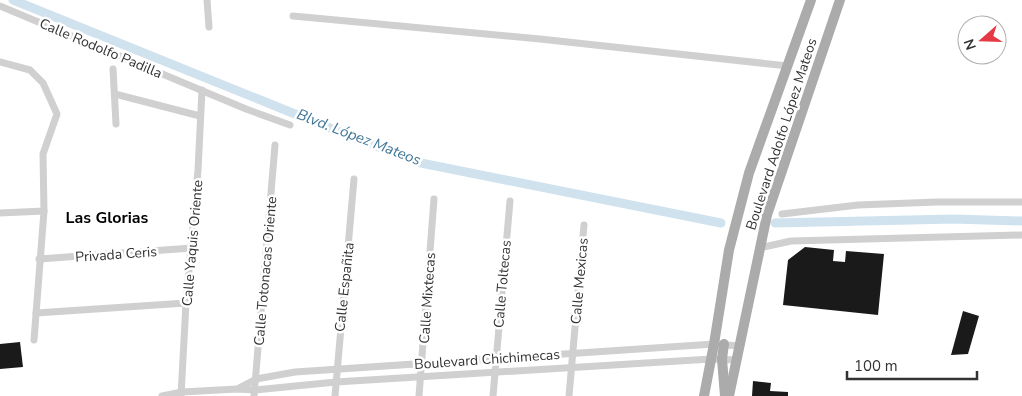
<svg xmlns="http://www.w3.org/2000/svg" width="1022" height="396" font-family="'Nunito Sans',sans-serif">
<rect width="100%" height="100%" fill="#fff"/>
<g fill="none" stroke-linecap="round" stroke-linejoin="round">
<g stroke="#cfe2ee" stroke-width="9">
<polyline points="13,0 342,133 421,163 721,223"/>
<polyline points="775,223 954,219 1022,221"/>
</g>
</g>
<g fill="#1a1a1a">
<polygon points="805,247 834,250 833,261 845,262 846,251 884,254 878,315 783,305 788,260"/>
<polygon points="963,311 979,316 968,354 951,355"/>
<polygon points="20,342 23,367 0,369 0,344"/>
<polygon points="753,381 771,383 770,391 788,392 788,396 752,396"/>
</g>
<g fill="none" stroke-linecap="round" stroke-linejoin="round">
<g stroke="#d0d0d0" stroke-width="7">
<polyline points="207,0 209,27"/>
<polyline points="0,6 246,109 290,125"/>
<polyline points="293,16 540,39 788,66"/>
<polyline points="0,62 30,70 43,83 57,114 43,154 44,211 34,340"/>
<polyline points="113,69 116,124"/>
<polyline points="115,94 200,116"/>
<polyline points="0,213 44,211"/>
<polyline points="782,214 858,205 937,202 1022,202"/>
<polyline points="759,248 791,241 1022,235"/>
<polyline points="39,259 192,248"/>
<polyline points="36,313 186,303"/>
<polyline points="239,388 256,379 295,372 714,344 740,346"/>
<polyline points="162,396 182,392 237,389 255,390 336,382 711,359 736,360"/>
<polyline points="181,396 186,303 198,170 202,90"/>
<polyline points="254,396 275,145"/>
<polyline points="335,396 354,179"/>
<polyline points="419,396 434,199"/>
<polyline points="493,396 510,201"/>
<polyline points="569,396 584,225"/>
</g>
<g stroke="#ababab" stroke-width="10">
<polyline points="724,344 722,359 725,396"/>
<polyline points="704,396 714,344 729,250 749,173 811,0"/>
<polyline points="729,396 767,215 840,0"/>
</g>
</g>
<g text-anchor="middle" stroke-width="5" stroke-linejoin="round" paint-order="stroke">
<g font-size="14" fill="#333" stroke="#fff">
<text transform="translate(101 48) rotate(23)" y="5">Calle Rodolfo Padilla</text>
<text transform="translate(781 134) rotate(-72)" y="5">Boulevard Adolfo López Mateos</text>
<text transform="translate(192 243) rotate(-85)" y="5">Calle Yaquis Oriente</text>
<text transform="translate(116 254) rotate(-4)" y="5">Privada Ceris</text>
<text transform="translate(265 271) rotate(-85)" y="5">Calle Totonacas Oriente</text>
<text transform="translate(579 281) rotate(-85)" y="5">Calle Mexicas</text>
<text transform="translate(502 284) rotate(-85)" y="5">Calle Toltecas</text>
<text transform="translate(344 287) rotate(-84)" y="5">Calle Españita</text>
<text transform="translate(427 298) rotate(-86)" y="5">Calle Mixtecas</text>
<text transform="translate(487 359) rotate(-4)" y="5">Boulevard Chichimecas</text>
</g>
<g font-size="15" font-style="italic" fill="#3f7597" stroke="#fff">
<text transform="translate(359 137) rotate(21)" y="5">Blvd. López Mateos</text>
</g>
<g font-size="16" font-weight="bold" fill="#000" stroke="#fff">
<text x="107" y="223">Las Glorias</text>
</g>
</g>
<g transform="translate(982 40) rotate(250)"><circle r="24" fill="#ffffff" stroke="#adadad"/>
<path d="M0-4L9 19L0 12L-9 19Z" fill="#e63946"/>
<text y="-8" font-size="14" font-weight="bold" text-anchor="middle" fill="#333333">N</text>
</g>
<path d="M847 371v8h130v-8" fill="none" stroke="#333333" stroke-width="2.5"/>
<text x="854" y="371" font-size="15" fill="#333333" stroke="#ffffff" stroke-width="4" paint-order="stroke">100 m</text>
</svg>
